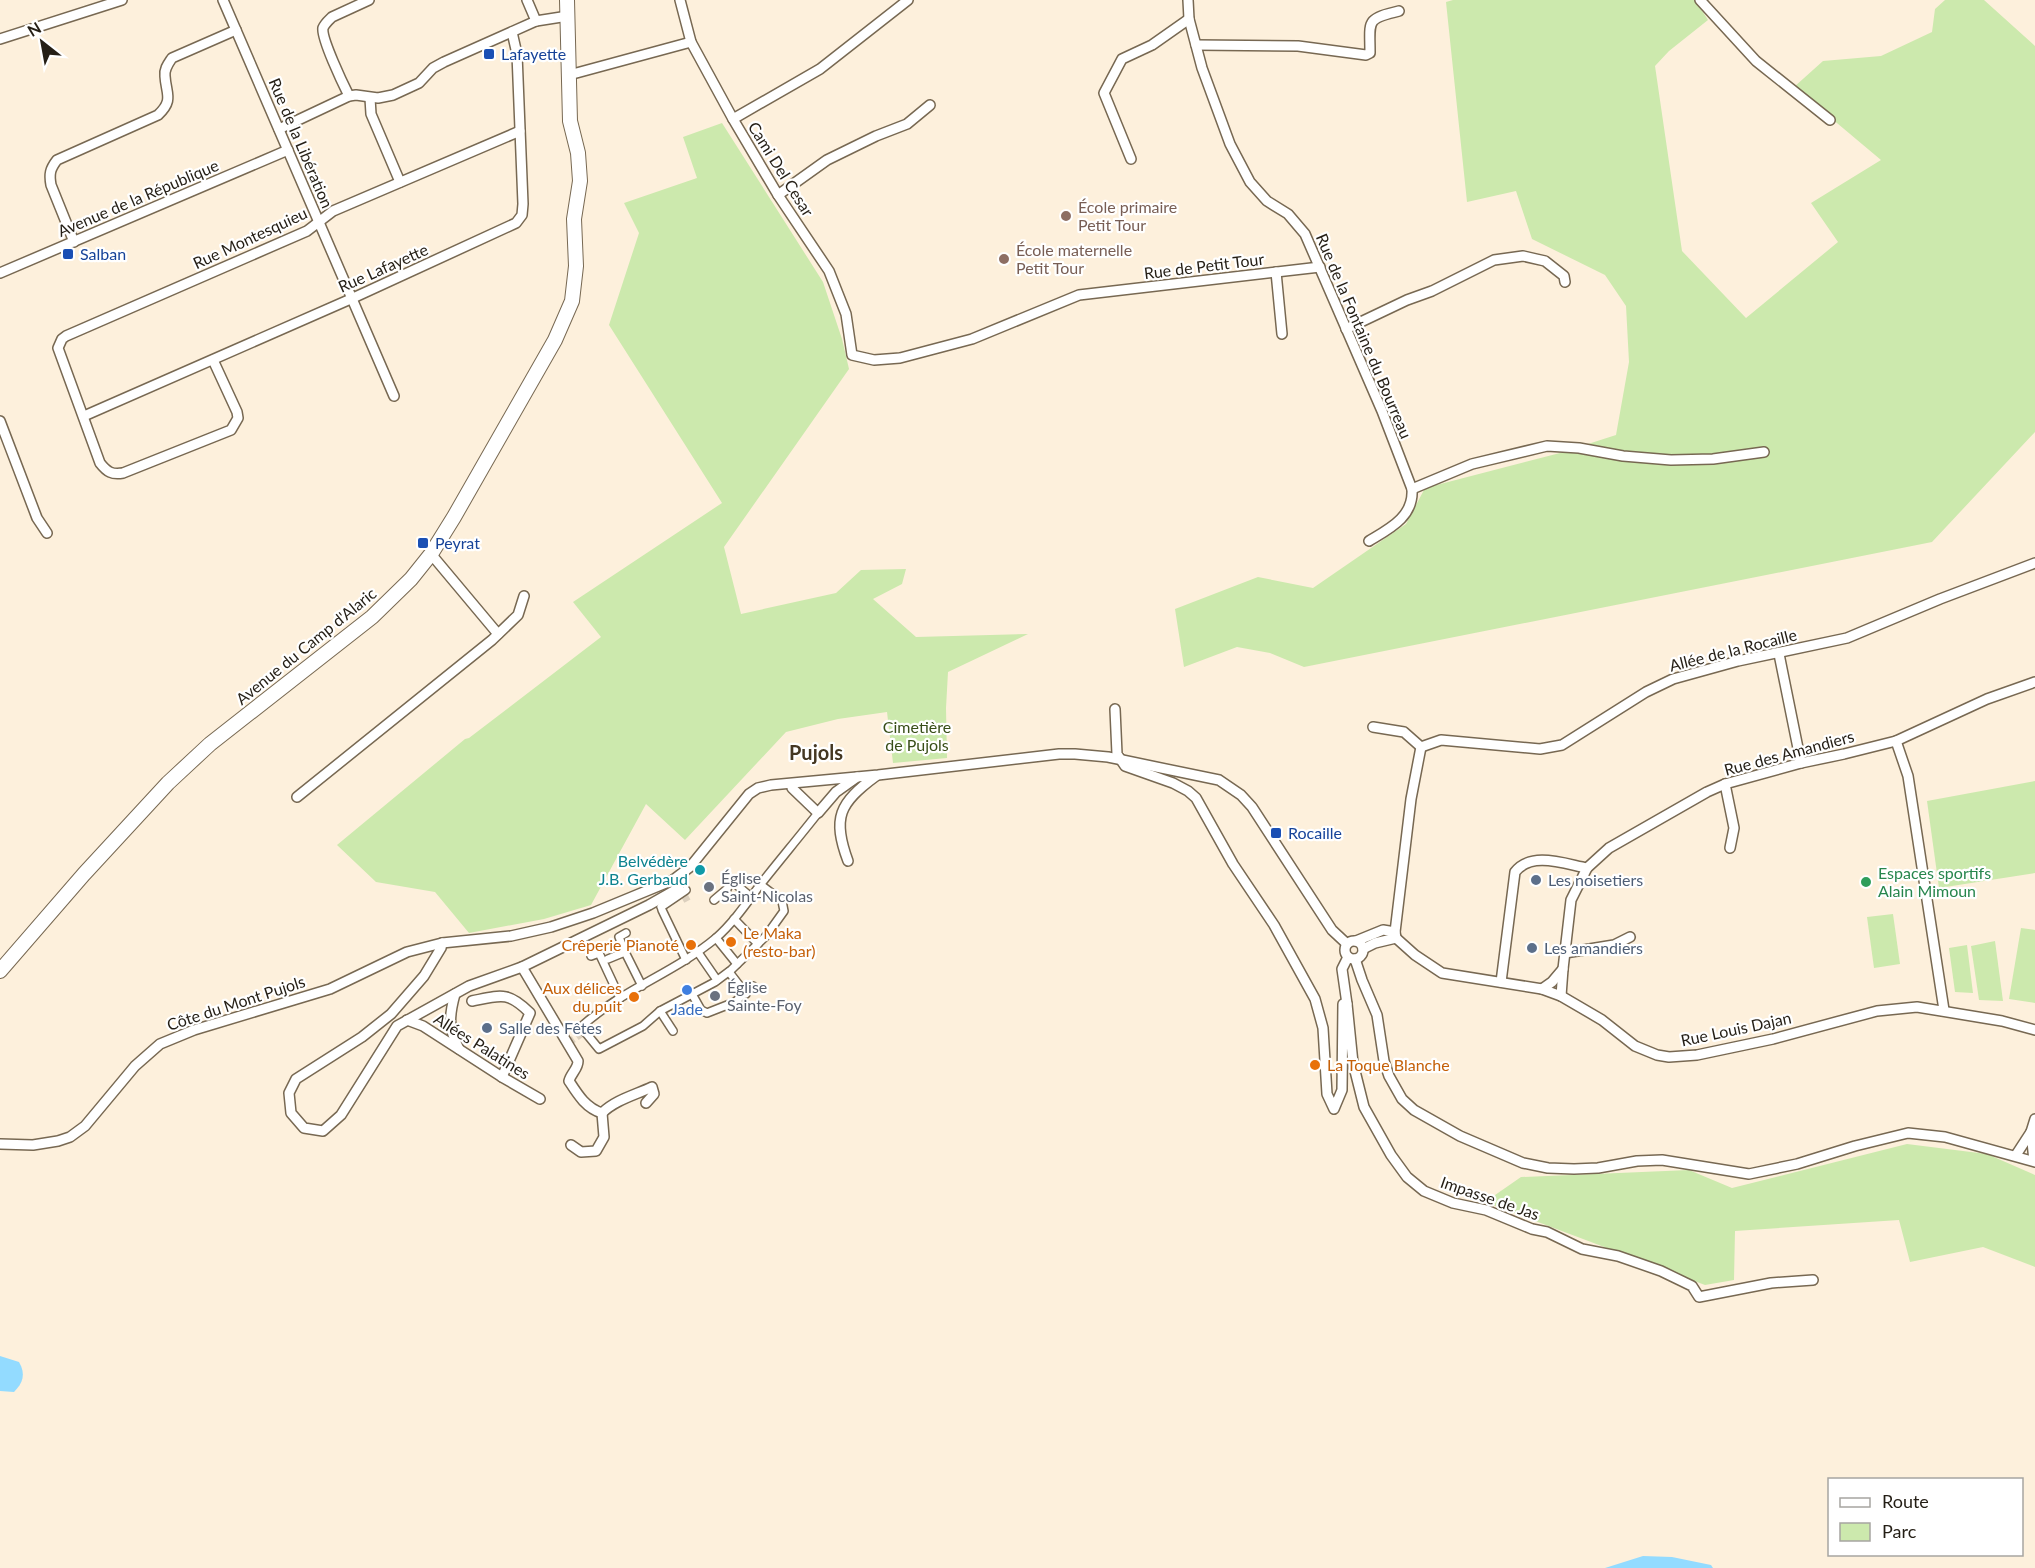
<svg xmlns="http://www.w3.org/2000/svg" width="2035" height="1568" font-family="Lato,sans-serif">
<rect width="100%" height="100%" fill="#fdf0dc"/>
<g fill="#cce9ad">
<polygon points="1453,0 1695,0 1708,20 1669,51 1655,66 1682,251 1746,318 1838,242 1811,203 1881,160 1794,87 1823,61 1881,56 1932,32 1935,9 1945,0 1984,0 2035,46 2035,432 1932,542 1304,667 1270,653 1237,647 1184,667 1175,609 1258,577 1313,588 1406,524 1425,488 1560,453 1616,435 1629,362 1626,306 1605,275 1532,239 1516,191 1467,202 1446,2"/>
<polygon points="722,123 823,282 842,339 849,369 724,547 741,614 836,593 861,570 906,569 902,584 873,599 916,637 1028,634 948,672 946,708 947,758 893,763 887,712 838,719 786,732 685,840 646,804 591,905 544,919 469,933 435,892 376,882 337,845 465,739 469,738 601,637 573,602 722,503 609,325 639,233 624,203 697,178 683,137"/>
<polygon points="2035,781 2035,873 1939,888 1927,801"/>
<polygon points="1893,914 1900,964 1874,968 1867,917"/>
<polygon points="2021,928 2035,930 2035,1003 2009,999"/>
<polygon points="1995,941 2003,1001 1979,1000 1971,946"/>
<polygon points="1967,945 1973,993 1955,992 1949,948"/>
<polygon points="1907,1144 1987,1154 2035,1175 2035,1267 1983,1247 1910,1262 1899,1220 1735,1231 1734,1280 1705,1285 1485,1202 1521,1177 1689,1170 1732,1188"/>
</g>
<g fill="#93dbff">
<path d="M0 1356 19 1362C26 1374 23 1383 14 1392L0 1391Z"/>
<polygon points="1643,1556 1672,1557 1711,1565 1713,1568 1605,1568"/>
</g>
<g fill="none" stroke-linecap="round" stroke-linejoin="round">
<g stroke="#dcd0be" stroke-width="7" stroke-dasharray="7 3.5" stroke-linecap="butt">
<polyline points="684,895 689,904"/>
<polyline points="568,1043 584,1032"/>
</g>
<defs>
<g id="pedestrian">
<path d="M761 885 782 901 784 911 766 936 731 970 715 982 660 1011 643 1026 599 1049 581 1027C621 990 674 973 716 938 733 923 746 904 760 885 779 861 799 837 818 813"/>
<polyline points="714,900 727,889 730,883 733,882 751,897"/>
<polyline points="661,907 686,890"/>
<polyline points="662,910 686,960"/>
<polyline points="734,919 758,944"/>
<polyline points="716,938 737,964"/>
<polyline points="697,951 717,980"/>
<polyline points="625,952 619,937 626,933"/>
<polyline points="591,956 599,953 620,998"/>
<polyline points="608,959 625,952 642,986"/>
<polyline points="729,972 746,994"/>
<polyline points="692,994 701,1010 707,1013 735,1002 753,986"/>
<polyline points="660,1011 673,1031"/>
</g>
<g id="minor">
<polyline points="223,0 394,396"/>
<polyline points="527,0 536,21"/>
<polyline points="680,0 691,42 733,119 778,195 829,271 846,314 852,355 874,360 900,358 972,339 1079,295 1320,267"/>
<path d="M1188 0 1189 19 1202 68 1230 144 1250 182 1267 201 1288 214 1305 234 1382 411 1412 489C1414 517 1389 529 1369 541"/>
<polyline points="1700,0 1756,61 1830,120"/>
<polyline points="0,39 122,0"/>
<path d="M1196 45 1298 46 1366 55 1370 53C1370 21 1365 19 1399 11"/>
<polyline points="569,75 691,42"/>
<path d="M349 96C343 84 321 38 323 28 325 23 329 20 332 17L369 0"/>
<polyline points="370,98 371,114 400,182"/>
<polyline points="733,119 820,69 908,0"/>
<polyline points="279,129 349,96 356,95 378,98 393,95 419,83 433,68 444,62 536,21 568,16"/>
<polyline points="1131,159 1104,93 1122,59 1152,45 1189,19"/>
<polyline points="778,195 827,160 876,136 907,124 930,105"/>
<path d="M74 242 51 185C49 174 50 169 57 160L158 115C174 100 166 94 165 76 164 69 168 64 172 58L236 30"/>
<polyline points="1276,272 1282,334"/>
<polyline points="0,273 288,150"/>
<polyline points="1346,329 1407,300 1432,291 1494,260 1523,256 1545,261 1564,276 1565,282"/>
<path d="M213 360 237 412 238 418 231 430 123 473C112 475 107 472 100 463L58 348 62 339 66 336 307 231 333 211 520 131"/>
<polyline points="84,416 353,298 516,223 522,215 523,204 517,54 512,32"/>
<polyline points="0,421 37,518 47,533"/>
<polyline points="1412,489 1472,464 1547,446 1579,448 1623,456 1671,460 1713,459 1764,452"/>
<polyline points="431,554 498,634"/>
<polyline points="1779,654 1801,763"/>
<polyline points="1115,709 1117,754 1125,766 1173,783 1188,791 1196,798 1233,864 1274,925 1315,999 1323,1028 1327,1094 1334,1109 1342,1090 1343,1004 1347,1004 1353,1063 1364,1107 1391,1155 1407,1177 1424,1191 1453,1203 1486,1210 1532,1229 1547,1232 1582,1249 1618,1256 1661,1271 1692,1286 1699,1297 1771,1283 1813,1280"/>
<polyline points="1373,727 1404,732 1421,747"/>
<polyline points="1896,741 1908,776 1944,1010"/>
<polyline points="1421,747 1441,740 1540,749 1562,745 1646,692 1673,679 1738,661 1847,638 1940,599 2035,563"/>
<polyline points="792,784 792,788 818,813 836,792 857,777"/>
<polyline points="1725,784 1734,828 1730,848"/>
<polyline points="297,797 492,640 518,615 524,596"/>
<path d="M848 861C832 818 839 803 876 776"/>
<polyline points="1396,938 1415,955 1442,973 1542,989 1561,996 1602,1020 1635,1046 1657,1055 1669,1057 1697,1055 1773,1039 1877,1011 1917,1007 2002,1021 2035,1030"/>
<polyline points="1396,938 1395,932 1411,799 1421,747"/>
<circle cx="1354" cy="950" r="9"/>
<polyline points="1356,941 1383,930 1395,932"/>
<polyline points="442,943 441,948 424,976 391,1014 362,1037 296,1079 289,1093 291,1113 304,1128 323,1131 341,1115 397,1026 469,986 522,967 649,905 679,888 673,880"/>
<polyline points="1363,949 1375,943 1396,938"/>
<polyline points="1565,953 1614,945 1630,937"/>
<polyline points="1355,959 1362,980 1377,1015 1384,1061 1389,1076 1402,1099 1414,1110 1460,1136 1523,1163 1548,1168 1574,1169 1598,1168 1637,1161 1662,1160 1749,1174 1797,1164 1855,1146 1908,1133 1945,1137 2035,1162"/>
<path d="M522 967 578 1061C578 1069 571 1073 569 1081 578 1095 586 1108 602 1113"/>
<path d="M1501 982 1515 872C1531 851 1565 864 1587 868"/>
<polyline points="1542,989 1552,982 1563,969"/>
<path d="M455 994C449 1016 448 1028 459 1049"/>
<polyline points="1561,996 1563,969 1571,900 1587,868 1609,848 1707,792 1725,784 1801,763 1844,754 1896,741 1987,699 2035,682"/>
<path d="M472 1001C501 995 508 991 530 1013L502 1077"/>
<polyline points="1347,1004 1342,969 1348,957"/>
<polyline points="407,1020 423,1026 502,1077 540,1099"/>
<path d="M602 1113C615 1100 635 1095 652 1087L654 1094 646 1103"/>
<polyline points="0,1144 33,1145 58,1141 70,1137 85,1126 135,1066 160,1044 194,1030 330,989 407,952 442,943 511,936 551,927 593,913 673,880 690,867 749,794 758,788 771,785 878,775 1059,754 1075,754 1108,757 1219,780 1241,795 1252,807 1332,930 1347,944"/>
<polyline points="571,1145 581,1152 596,1151 604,1137 602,1113"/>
<polyline points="2016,1155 2031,1132"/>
<polyline points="2034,1161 2031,1132 2035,1119"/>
</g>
<polyline id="secondary" points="0,971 84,874 168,783 210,744 372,617 411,579 431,554 454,517 555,340 572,301 576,266 574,219 580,181 578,153 570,121 567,0"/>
</defs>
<use href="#pedestrian" stroke="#776852" stroke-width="10"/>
<use href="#minor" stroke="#776852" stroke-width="12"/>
<use href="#secondary" stroke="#776852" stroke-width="16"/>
<use href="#pedestrian" stroke="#fff" stroke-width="7"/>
<use href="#minor" stroke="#fff" stroke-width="9"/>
<use href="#secondary" stroke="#fff" stroke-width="14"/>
</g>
<g fill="#1a4fb4" stroke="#fff" stroke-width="2">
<rect x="483" y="48" width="12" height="12" rx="3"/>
<rect x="62" y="248" width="12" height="12" rx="3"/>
<rect x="417" y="537" width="12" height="12" rx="3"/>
<rect x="1270" y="827" width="12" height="12" rx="3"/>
</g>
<g fill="#8d6e63" stroke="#fff" stroke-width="2">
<circle cx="1066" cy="216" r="6"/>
<circle cx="1004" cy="259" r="6"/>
</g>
<circle fill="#0f9aa8" stroke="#fff" stroke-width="2" cx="700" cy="870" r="6"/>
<g fill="#5c6f8a" stroke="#fff" stroke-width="2">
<circle cx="1536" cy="880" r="6"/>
<circle cx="1532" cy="948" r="6"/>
<circle cx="487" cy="1028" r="6"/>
</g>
<circle fill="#2e9e5b" stroke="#fff" stroke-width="2" cx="1866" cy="882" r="6"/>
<g fill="#6b7280" stroke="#fff" stroke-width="2">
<circle cx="709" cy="887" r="6"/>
<circle cx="715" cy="996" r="6"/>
</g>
<g fill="#e8710a" stroke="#fff" stroke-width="2">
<circle cx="731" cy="942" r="6"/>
<circle cx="691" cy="945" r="6"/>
<circle cx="634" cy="997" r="6"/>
<circle cx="1315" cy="1065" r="6"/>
</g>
<circle fill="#3f7fe0" stroke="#fff" stroke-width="2" cx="687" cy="990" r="6"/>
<g text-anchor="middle" stroke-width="4.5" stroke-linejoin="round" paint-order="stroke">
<g font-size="16" fill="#164399" stroke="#fff" text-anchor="start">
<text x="501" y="60">Lafayette</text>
<text x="80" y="260">Salban</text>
<text x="435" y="549">Peyrat</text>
<text x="1288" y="839">Rocaille</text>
</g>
<g font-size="16" fill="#241e15" stroke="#fff">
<text transform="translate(301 143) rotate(67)" y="6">Rue de la Libération</text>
<text transform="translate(781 169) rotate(58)" y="6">Cami Del Cesar</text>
<text transform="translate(138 198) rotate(-23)" y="6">Avenue de la République</text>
<text transform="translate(250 238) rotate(-25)" y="6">Rue Montesquieu</text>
<text transform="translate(1204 266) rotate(-7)" y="6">Rue de Petit Tour</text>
<text transform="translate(383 268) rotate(-24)" y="6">Rue Lafayette</text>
<text transform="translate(1364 336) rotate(67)" y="6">Rue de la Fontaine du Bourreau</text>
<text transform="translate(306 646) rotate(-39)" y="6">Avenue du Camp d'Alaric</text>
<text transform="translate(1733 650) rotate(-14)" y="6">Allée de la Rocaille</text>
<text transform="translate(1789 753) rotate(-15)" y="6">Rue des Amandiers</text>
<text transform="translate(236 1003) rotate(-18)" y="6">Côte du Mont Pujols</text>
<text transform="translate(1736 1029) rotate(-12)" y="6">Rue Louis Dajan</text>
<text transform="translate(482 1046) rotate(32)" y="6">Allées Palatines</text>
<text transform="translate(1490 1198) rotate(19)" y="6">Impasse de Jas</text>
</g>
<g font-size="16" fill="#785e54" stroke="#fff" text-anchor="start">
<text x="1078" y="213">École primaire<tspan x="1078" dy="18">Petit Tour</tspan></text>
<text x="1016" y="256">École maternelle<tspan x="1016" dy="18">Petit Tour</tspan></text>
</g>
<g font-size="16" fill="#384e18" stroke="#fff">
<text x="917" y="733">Cimetière<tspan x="917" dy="18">de Pujols</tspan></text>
</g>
<g font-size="16" fill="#0d838f" stroke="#fff" text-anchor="end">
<text x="688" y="867">Belvédère<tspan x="688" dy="18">J.B. Gerbaud</tspan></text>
</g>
<g font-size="16" fill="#27864d" stroke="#fff" text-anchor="start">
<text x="1878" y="879">Espaces sportifs<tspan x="1878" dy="18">Alain Mimoun</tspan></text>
</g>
<g font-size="16" fill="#5b616d" stroke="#fff" text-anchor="start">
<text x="721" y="884">Église<tspan x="721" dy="18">Saint-Nicolas</tspan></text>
<text x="727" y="993">Église<tspan x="727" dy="18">Sainte-Foy</tspan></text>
</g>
<g font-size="16" fill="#4e5e75" stroke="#fff" text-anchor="start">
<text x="1548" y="886">Les noisetiers</text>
<text x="1544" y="954">Les amandiers</text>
<text x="499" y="1034">Salle des Fêtes</text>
</g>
<g font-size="16" fill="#c56008" stroke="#fff" text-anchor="start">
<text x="743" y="939">Le Maka<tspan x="743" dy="18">(resto-bar)</tspan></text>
<text x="679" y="951" text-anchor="end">Crêperie Pianoté</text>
<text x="622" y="994" text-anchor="end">Aux délices<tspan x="622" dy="18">du puit</tspan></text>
<text x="1327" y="1071">La Toque Blanche</text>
</g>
<g font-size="16" fill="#366cbe" stroke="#fff">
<text x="687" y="1015">Jade</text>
</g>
<g font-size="20" font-weight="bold" fill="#443722" stroke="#fff">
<text x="816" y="760">Pujols</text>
</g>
</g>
<rect x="1828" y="1478" width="195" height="78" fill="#ffffff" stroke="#a7a5a1" stroke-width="1.5"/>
<rect x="1840" y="1498" width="30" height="9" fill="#ffffff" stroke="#a7a5a1" stroke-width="1.5"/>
<text x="1882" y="1508" font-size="18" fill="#241e15">Route</text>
<rect x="1840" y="1523" width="30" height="18" fill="#cce9ad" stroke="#a7a5a1" stroke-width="1.5"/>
<text x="1882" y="1538" font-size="18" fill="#241e15">Parc</text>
<g transform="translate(42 42) rotate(329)" stroke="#ffffff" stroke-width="4.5" paint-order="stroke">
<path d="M0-4.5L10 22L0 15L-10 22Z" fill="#241e15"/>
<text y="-9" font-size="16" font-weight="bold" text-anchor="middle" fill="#241e15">N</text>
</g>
</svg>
